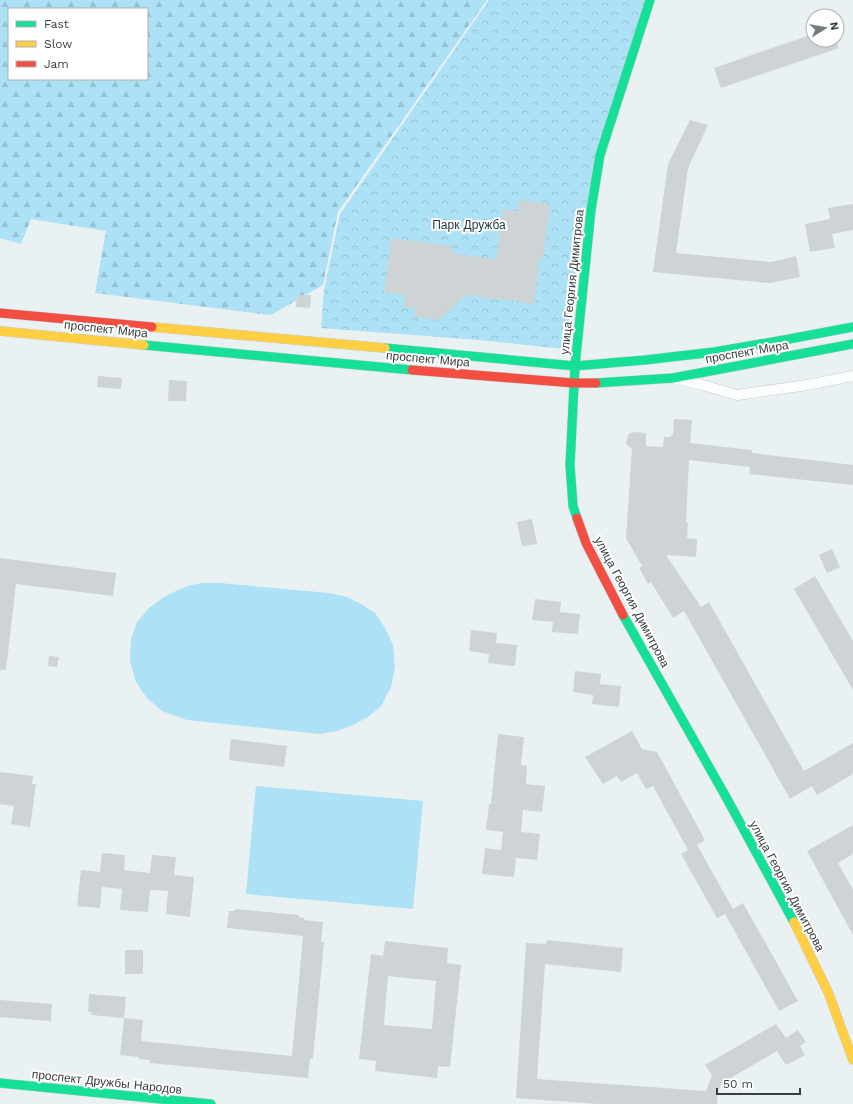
<svg xmlns="http://www.w3.org/2000/svg" width="853" height="1104" font-family="'Work Sans',sans-serif">
<defs>
<pattern id="forest-firs" width="22" height="20" patternUnits="userSpaceOnUse"><rect width="22" height="20" fill="#ace1f6"/><path d="M5 1l3.5 6h-7zM16 11l3.5 6h-7z" fill="#95c2d4"/></pattern>
<pattern id="park-crowns" width="20" height="18" patternUnits="userSpaceOnUse"><rect width="20" height="18" fill="#ace1f6"/><path d="M2 6a3 3 0 1 1 6 0M12 15a3 3 0 1 1 6 0" fill="none" stroke="#95c2d4"/></pattern>
</defs>
<rect width="100%" height="100%" fill="#eaf1f3"/>
<path fill="url(#forest-firs)" fill-rule="evenodd" d="M0 0H487L338 212 323 285 271 315 95 293 106 231 31 219 21 244 0 238ZM9 9H147V79H9Z"/>
<polygon fill="url(#park-crowns)" points="489,0 646,0 595,157 564,349 479,340 321,328 324,290 340,214"/>
<g fill="#ace1f6">
<polygon points="202,583 219,583 329,593 347,597 361,604 375,613 385,628 393,645 395,667 391,687 381,706 368,717 353,725 337,731 320,734 187,720 162,711 147,698 136,682 130,661 131,639 137,622 149,608 164,597 176,591 188,586"/>
<polygon points="256,786 423,801 413,909 246,894"/>
</g>
<g fill="#ced4d6" fill-rule="evenodd">
<polygon points="813,34 813,40 836,40 839,48 721,88 714,68"/>
<polygon points="690,120 708,125 688,168 676,253 771,262 796,256 800,277 770,283 653,272 668,164"/>
<polygon points="519,200 550,204 543,258 540,258 534,304 466,295 438,320 414,317 415,308 404,307 405,295 384,292 391,238 452,246 451,253 496,259 503,209 518,211"/>
<polygon points="853,204 853,230 832,234 835,248 810,252 805,224 830,219 828,208"/>
<polygon points="297,295 311,295 310,308 296,307"/>
<polygon points="98,376 122,378 121,389 97,387"/>
<polygon points="169,380 187,381 186,401 168,401"/>
<polygon points="674,419 692,420 690,443 752,450 752,453 853,465 853,485 749,474 750,467 689,460 686,522 688,523 687,538 697,539 696,557 666,555 701,607 709,602 804,771 853,743 853,774 817,795 812,786 790,799 684,611 673,618 651,582 648,584 639,568 642,566 626,538 632,448 629,447 626,443 627,439 629,434 633,432 646,433 646,446 663,447 664,437 671,437 671,435 673,435"/>
<polygon points="532,519 537,544 522,546 517,522"/>
<polygon points="832,549 840,567 827,573 819,555"/>
<polygon points="0,558 116,573 113,596 16,584 6,670 0,670"/>
<polygon points="815,576 853,641 853,690 794,589"/>
<polygon points="535,599 561,602 560,612 580,614 578,634 552,632 553,622 532,620"/>
<polygon points="471,630 497,633 496,643 517,645 515,666 488,663 489,654 469,651"/>
<polygon points="49,656 59,657 57,667 48,666"/>
<polygon points="575,671 601,674 600,684 621,686 619,707 592,704 593,695 573,692"/>
<polygon points="632,731 642,749 657,752 705,840 697,845 733,909 743,903 798,1001 779,1011 725,914 717,918 681,854 688,850 653,786 646,789 637,773 621,782 617,776 603,784 585,757"/>
<polygon points="498,734 524,737 521,765 527,766 526,784 545,786 542,812 523,810 521,832 540,834 537,860 516,858 514,877 482,874 485,848 501,850 503,832 486,830 489,804 491,804"/>
<polygon points="231,739 287,746 284,767 229,760"/>
<polygon points="0,772 33,776 32,784 36,784 30,827 11,824 14,806 0,804"/>
<polygon points="853,825 853,854 838,863 853,890 853,935 807,851"/>
<polygon points="102,853 125,855 124,870 150,873 152,855 176,857 174,875 194,877 190,917 166,914 168,891 150,890 148,912 120,910 122,889 102,887 100,908 77,906 81,870 100,872"/>
<polygon points="235,909 299,915 299,917 304,918 304,920 323,922 321,942 324,942 313,1059 310,1059 308,1078 149,1063 150,1060 139,1059 139,1057 120,1055 124,1018 143,1020 141,1041 292,1056 303,936 227,928 229,911 235,911"/>
<polygon points="547,940 623,948 621,972 545,964 537,1079 706,1091 712,1075 705,1065 776,1024 786,1038 798,1030 806,1042 800,1046 805,1055 786,1065 777,1051 722,1083 718,1091 717,1104 598,1104 516,1098 526,943 546,944"/>
<path d="M385 941 448 948 447 963 461 965 450 1067 438 1066 437 1078 375 1071 376 1061 359 1059 371 954 383 956ZM388 976 436 981 432 1029 384 1025Z"/>
<rect x="125" y="950" width="18" height="24"/>
<polygon points="89,994 126,997 124,1018 91,1015 92,1012 88,1012"/>
<polygon points="0,1000 52,1004 51,1021 0,1017"/>
</g>
<g fill="none" stroke-linecap="round" stroke-linejoin="round">
<defs>
<polyline id="street" points="677,379 699,384 737,395 807,385 853,376"/>
<g id="fast">
<polyline points="144,345 412,370"/>
<polyline points="385,348 575,366 645,360 714,352 784,340 853,327"/>
<polyline points="596,383 673,378 853,344"/>
<polyline points="577,518 573,506 570,465 575,366 591,210 600,155 650,0"/>
<polyline points="623,615 726,797 794,922"/>
<polyline points="0,1083 211,1104"/>
</g>
<g id="slow">
<polyline points="152,327 385,348"/>
<polyline points="0,331 144,345"/>
<polyline points="794,922 828,992 853,1060"/>
</g>
<g id="jam">
<polyline points="0,313 152,327"/>
<polyline points="412,370 574,383 596,383"/>
<polyline points="577,518 586,543 623,615"/>
</g>
</defs>
<use href="#street" stroke="#c7cdcf" stroke-width="11"/>
<use href="#fast" stroke="#c7cdcf" stroke-width="10"/>
<use href="#slow" stroke="#c7cdcf" stroke-width="10"/>
<use href="#jam" stroke="#c7cdcf" stroke-width="10"/>
<use href="#street" stroke="#fcfdfd" stroke-width="10"/>
<use href="#fast" stroke="#16e098" stroke-width="9"/>
<use href="#slow" stroke="#ffcf43" stroke-width="9"/>
<use href="#jam" stroke="#f24e42" stroke-width="9"/>
</g>
<g text-anchor="middle" stroke-width="4" stroke-linejoin="round" paint-order="stroke">
<g font-size="12" fill="#1e333c" stroke="#fff">
<text x="469" y="229">Парк Дружба</text>
</g>
<g font-size="12" fill="#383d3f" stroke="#fff">
<text transform="translate(572 282) rotate(-84)" y="4">улица Георгия Димитрова</text>
<text transform="translate(106 329) rotate(6)" y="4">проспект Мира</text>
<text transform="translate(747 352) rotate(-10)" y="4">проспект Мира</text>
<text transform="translate(428 359) rotate(5)" y="4">проспект Мира</text>
<text transform="translate(632 602) rotate(62)" y="4">улица Георгия Димитрова</text>
<text transform="translate(787 886) rotate(62)" y="4">улица Георгия Димитрова</text>
<text transform="translate(107 1082) rotate(6)" y="4">проспект Дружбы Народов</text>
</g>
</g>
<rect x="8" y="8" width="140" height="72" fill="#ffffff" stroke="#afb1b2"/>
<rect x="16" y="21" width="20" height="6" fill="#16e098" stroke="#afb1b2"/>
<text x="44" y="28" font-size="12" fill="#383d3f">Fast</text>
<rect x="16" y="41" width="20" height="6" fill="#ffcf43" stroke="#afb1b2"/>
<text x="44" y="48" font-size="12" fill="#383d3f">Slow</text>
<rect x="16" y="61" width="20" height="6" fill="#f24e42" stroke="#afb1b2"/>
<text x="44" y="68" font-size="12" fill="#383d3f">Jam</text>
<g transform="translate(825 28) rotate(79)"><circle r="19" fill="#ffffff" stroke="#afb1b2"/>
<path d="M0-3L7 15L0 10L-7 15Z" fill="#767c7e"/>
<text y="-6" font-size="11" font-weight="bold" text-anchor="middle" fill="#383d3f">N</text>
</g>
<path d="M717 1088v6h83v-6" fill="none" stroke="#383d3f" stroke-width="2"/>
<text x="723" y="1088" font-size="12" fill="#383d3f" stroke="#ffffff" stroke-width="3" paint-order="stroke">50 m</text>
</svg>
